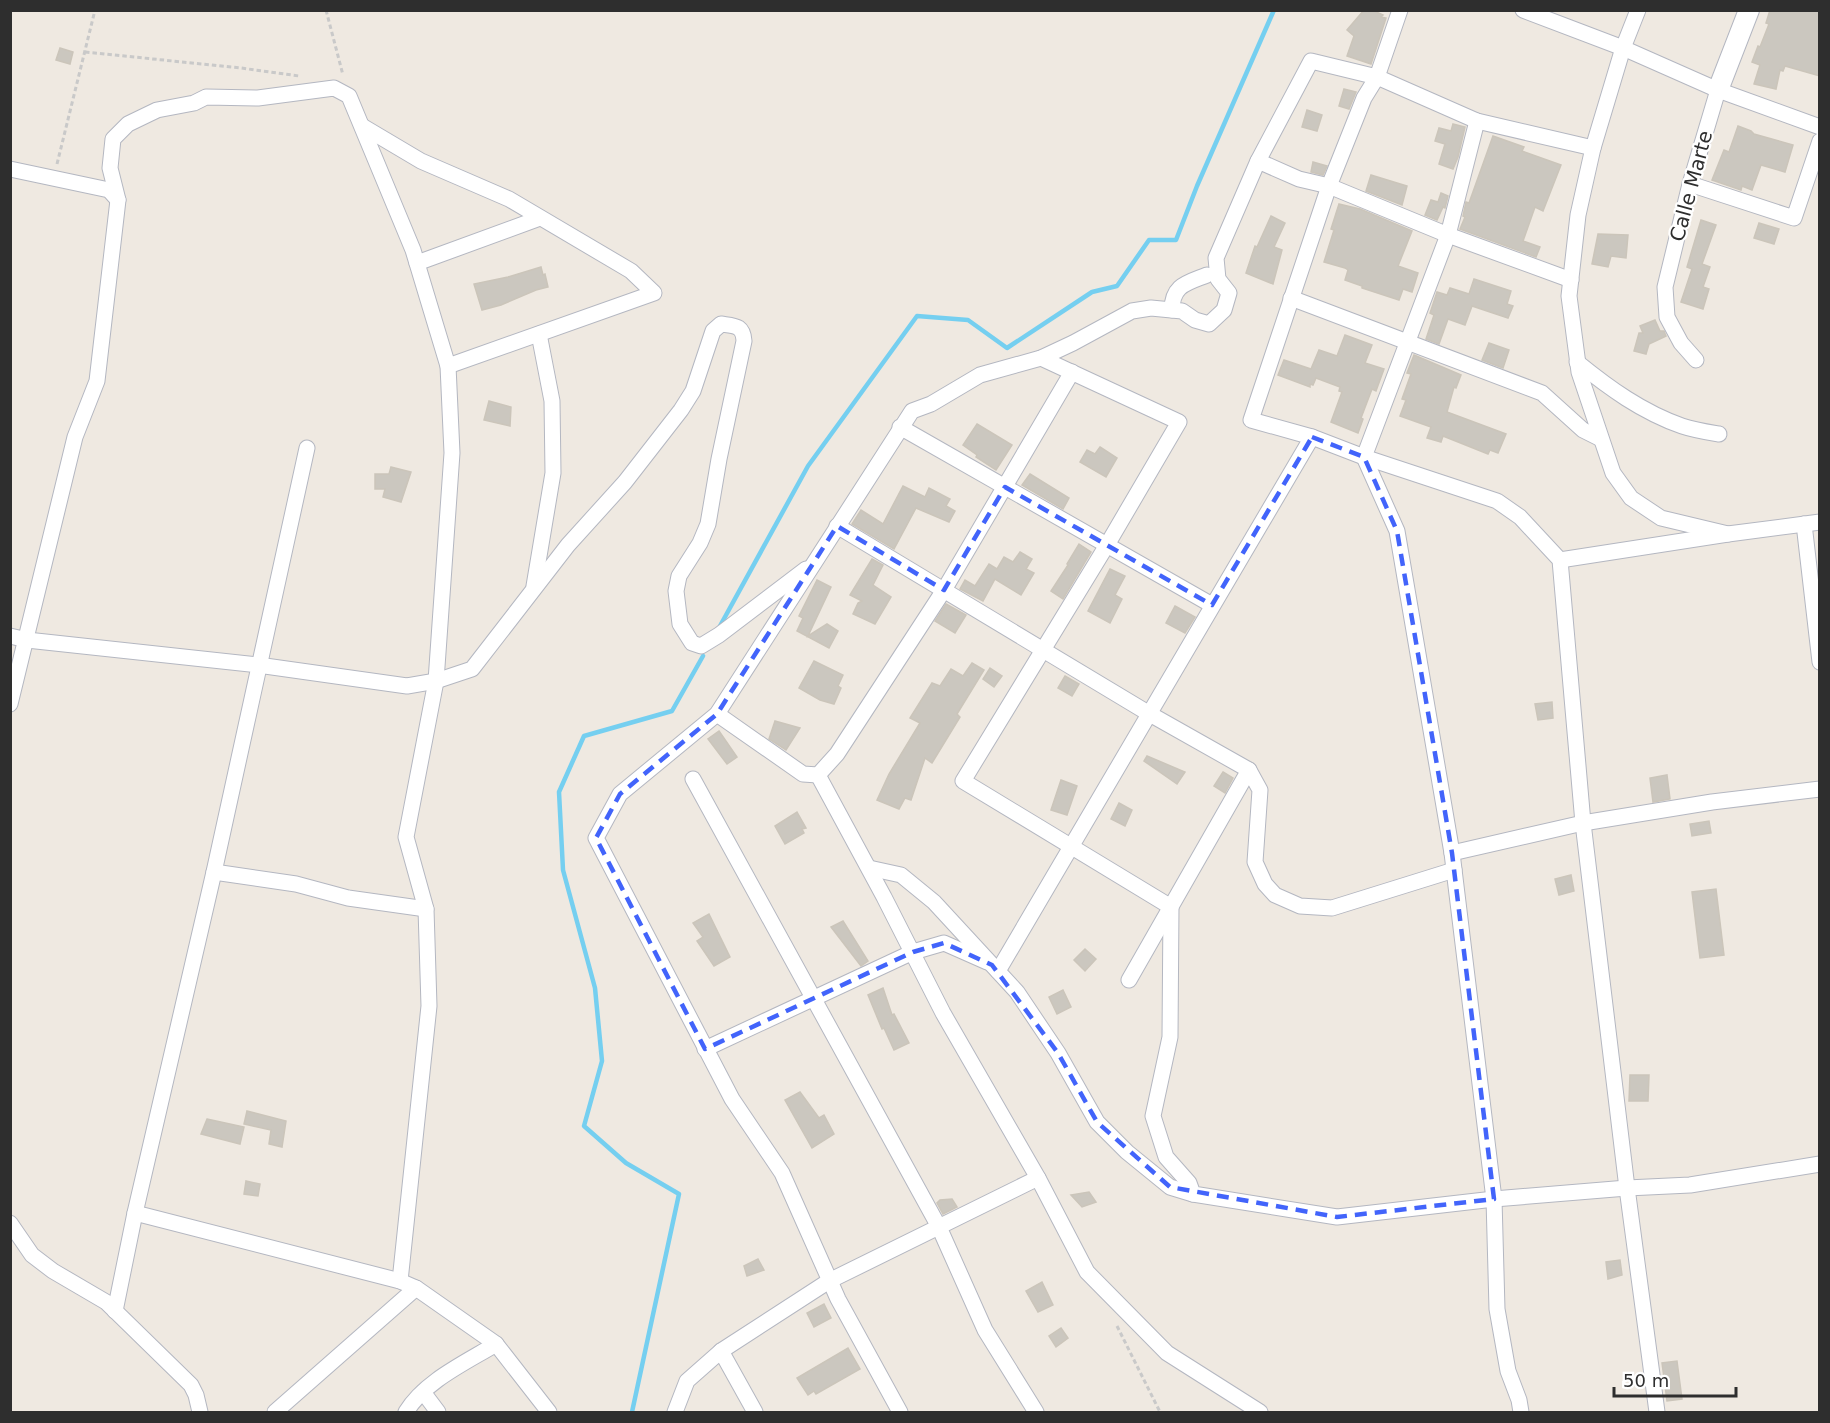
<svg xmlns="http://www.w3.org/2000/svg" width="1830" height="1423" font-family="'DejaVu Sans',sans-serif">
<rect width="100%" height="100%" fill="#efe9e1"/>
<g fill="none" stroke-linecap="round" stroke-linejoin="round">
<g stroke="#75cff0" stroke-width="4.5">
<polyline points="720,626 808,466 917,316 968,320 1007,348 1092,292 1117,286 1149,240 1176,240 1197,186 1274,10"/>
<polyline points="632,1412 679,1194 626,1163 584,1126 602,1061 595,988 563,870 559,792 584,736 672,711 703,656"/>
</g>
</g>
<g fill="#cbc7bf" stroke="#cbc5ba" stroke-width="1.5">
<polygon points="1364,10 1372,10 1383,15 1381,17 1386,18 1371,64 1347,56 1354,36 1347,30"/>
<polygon points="1770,10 1820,10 1820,76 1785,66 1783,71 1780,70 1776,89 1754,84 1760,65 1752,62 1758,46 1760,47 1769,24 1766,23"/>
<polygon points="60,48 73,52 70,64 56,60"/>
<polygon points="1344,89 1356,92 1349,109 1339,106"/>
<polygon points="1307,110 1322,115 1317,131 1302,127"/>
<polygon points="1453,124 1465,127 1458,157 1453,169 1439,164 1445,144 1435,141 1439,128 1451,131"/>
<polygon points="1738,126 1751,131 1754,134 1793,145 1785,172 1761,165 1752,190 1742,186 1741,190 1712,180 1724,150 1729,152"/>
<polygon points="1493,136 1524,147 1522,151 1561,165 1543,211 1535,207 1523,241 1540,247 1536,257 1460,229 1465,217 1463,216 1466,202 1469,203"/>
<polygon points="1313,162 1327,166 1323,175 1311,172"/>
<polygon points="1371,175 1407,186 1402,205 1366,191"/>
<polygon points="1441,193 1448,196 1445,208 1443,207 1437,220 1425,215 1431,200 1438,202"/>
<polygon points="1339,204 1360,209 1412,231 1398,266 1418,273 1412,292 1403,289 1399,300 1362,288 1362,286 1345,280 1348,270 1345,268 1324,262 1334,230 1331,229"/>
<polygon points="1271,216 1285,223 1274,247 1282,250 1273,284 1246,273 1255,246 1257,247"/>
<polygon points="1701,220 1716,225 1702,264 1710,267 1703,287 1709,289 1703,309 1681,302 1692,269 1687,267"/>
<polygon points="1759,223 1779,229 1774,244 1754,238"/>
<polygon points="1598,234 1628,235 1626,258 1611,256 1608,267 1592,264"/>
<polygon points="541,267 543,275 545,274 548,287 536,290 501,305 482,310 474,284 508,277"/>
<polygon points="1474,279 1511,291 1507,304 1513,306 1508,318 1472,306 1465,325 1448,319 1439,344 1426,339 1434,315 1430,313 1437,292 1447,295 1450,288 1469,294"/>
<polygon points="1655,320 1660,331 1664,331 1666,336 1649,344 1646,354 1634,351 1639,333 1643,333 1640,326"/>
<polygon points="1345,335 1372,345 1365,363 1384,369 1376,391 1372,389 1361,418 1363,419 1358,433 1331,422 1342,392 1339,391 1340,387 1316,378 1313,385 1310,384 1310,387 1278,375 1284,360 1311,369 1319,350 1337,356"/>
<polygon points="1489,343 1509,350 1503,368 1482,360"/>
<polygon points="1414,355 1461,375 1456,388 1454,387 1447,412 1506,434 1498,453 1490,450 1488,454 1443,436 1441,442 1427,438 1431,427 1400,416 1406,400 1402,399 1411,374 1407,373"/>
<polygon points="489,401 511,407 510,426 484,420"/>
<polygon points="977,424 1012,445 996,470 976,457 977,455 963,445"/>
<polygon points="1100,447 1117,458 1106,477 1080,462 1087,450 1095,454"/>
<polygon points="391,467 411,472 401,502 383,497 385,489 375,489 375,474 389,474"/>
<polygon points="1030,474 1069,498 1063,509 1022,485"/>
<polygon points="903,486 925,497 929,488 950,499 946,506 955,511 949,522 916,508 894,549 852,524 861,510 883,524"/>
<polygon points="1079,544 1091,552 1063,599 1051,591 1068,565 1067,564"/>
<polygon points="1020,552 1032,559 1026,569 1034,573 1021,595 995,579 983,601 960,589 965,580 975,586 989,564 997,569 1004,557 1013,562"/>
<polygon points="872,559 883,565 873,585 891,597 875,624 853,614 858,603 862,601 850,595"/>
<polygon points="1110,569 1125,576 1115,595 1122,599 1110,623 1088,611"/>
<polygon points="817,580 831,587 808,636 827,624 838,631 829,648 797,631 803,618 799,616"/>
<polygon points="946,604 966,615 955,633 935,621"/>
<polygon points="1175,606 1195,617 1185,633 1166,623"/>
<polygon points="814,661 843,675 838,686 841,688 834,704 820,700 799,688"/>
<polygon points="972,663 984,670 957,714 960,717 932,763 925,758 911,800 905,798 899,809 877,800 889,774 920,723 910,718 932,683 940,686 951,669 963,676"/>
<polygon points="990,668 1002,676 994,687 983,679"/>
<polygon points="1065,676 1079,684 1072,696 1058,688"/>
<polygon points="1552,702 1553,718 1538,720 1535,704"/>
<polygon points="775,721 800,728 786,750 769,739"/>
<polygon points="719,731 737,757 727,764 708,739"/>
<polygon points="1147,756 1185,772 1177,784 1144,761"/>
<polygon points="1223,772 1233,778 1225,793 1214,786"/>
<polygon points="1667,775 1670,799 1653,802 1650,778"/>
<polygon points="1061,780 1077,786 1067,815 1051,810"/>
<polygon points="1119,803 1132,810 1125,826 1111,819"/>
<polygon points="797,812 806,828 802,829 804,833 785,844 775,826"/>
<polygon points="1709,821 1711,833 1692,836 1690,824"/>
<polygon points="1571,875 1574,891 1559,895 1555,879"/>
<polygon points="1716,889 1724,955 1700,958 1692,892"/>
<polygon points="709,914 730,957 714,966 697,941 703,937 693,923"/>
<polygon points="843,921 868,961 861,966 831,927"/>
<polygon points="1085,949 1096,959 1085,971 1074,960"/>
<polygon points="883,988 892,1015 894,1014 909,1043 894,1050 884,1028 882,1029 868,995"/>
<polygon points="1063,990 1071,1007 1057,1014 1049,997"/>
<polygon points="1630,1075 1649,1075 1648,1101 1629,1101"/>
<polygon points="800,1092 819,1118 824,1115 834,1134 812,1148 785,1100"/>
<polygon points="247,1111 286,1121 282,1147 269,1144 271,1130 244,1124"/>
<polygon points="207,1119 244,1127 240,1144 201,1134"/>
<polygon points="246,1181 260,1184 258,1196 244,1194"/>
<polygon points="1089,1192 1096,1202 1082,1207 1071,1195"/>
<polygon points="952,1199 957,1207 943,1214 937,1203 940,1200"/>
<polygon points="758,1259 764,1270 747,1276 744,1266"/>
<polygon points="1620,1260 1622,1275 1608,1279 1606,1262"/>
<polygon points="1042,1282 1053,1305 1038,1312 1026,1291"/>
<polygon points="824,1304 831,1318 814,1327 807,1313"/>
<polygon points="1061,1328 1068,1338 1056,1347 1049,1336"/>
<polygon points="848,1348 860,1369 816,1394 814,1391 808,1395 797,1378"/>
<polygon points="1677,1361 1682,1399 1667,1401 1662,1363"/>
</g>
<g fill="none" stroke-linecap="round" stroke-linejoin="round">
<defs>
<g id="minor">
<polyline points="1400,10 1377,77 1364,98 1329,186 1251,420 1312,437 1364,457 1497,501 1520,517 1560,560 1583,823 1627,1188 1657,1412"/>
<polyline points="1523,10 1623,48 1718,90 1820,127"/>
<polyline points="1638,10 1623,48 1593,148 1578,215 1569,296 1579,372 1613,473 1631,498 1661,518 1728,534"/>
<polyline points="1477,121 1448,235 1364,457 1397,531 1452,853 1494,1199 1497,1309 1508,1371 1519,1400 1521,1412"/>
<polyline points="362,126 421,161 509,199 631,271 654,293 448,366"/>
<polyline points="1258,161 1299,179 1329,186 1448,235 1571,280"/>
<polyline points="10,169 109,190 118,200"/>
<polyline points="1690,184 1794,218 1820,141"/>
<polyline points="417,263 540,218"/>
<polyline points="1291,298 1542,393 1583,430 1601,439"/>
<path d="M1172 310C1172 285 1187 283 1207 275"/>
<polyline points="1041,358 1179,422 1107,545 963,781 1171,907 1170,1037 1153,1116 1166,1157 1189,1183 1193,1194 1337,1217 1494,1199 1627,1188 1690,1185 1820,1164"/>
<polyline points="1696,360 1681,343 1667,317 1665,287 1690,184 1718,90"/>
<path d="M1577 362C1609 388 1642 412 1682 426 1694 430 1707 432 1719 434"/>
<polyline points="900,427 1212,605"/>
<polyline points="1804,524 1820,662"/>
<polyline points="837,526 1148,713 1249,770 1260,790 1255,862 1265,884 1275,895 1300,906 1332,908 1454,870"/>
<polyline points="1560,560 1728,534 1820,522"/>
<polyline points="534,586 553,473 552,401 539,334"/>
<path d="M10 636 27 640 258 665 407 686 436 681 472 669 568 545 625 482 681 410 693 391 713 331 721 324C735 326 743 325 744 341L719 459 708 524 700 543 679 576 676 591 680 624 692 643 701 646 719 635 806 569"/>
<polyline points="10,704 75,437 97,381 118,200 110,168 113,139 128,124 157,110 194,103 206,97 258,98 334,88 349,96 413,250 448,366 452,453 436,681 406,837 426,909 429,1006 400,1281"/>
<polyline points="717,714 803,774 818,775 837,754 944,590 1072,372"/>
<polyline points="818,775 884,897 943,1013 1038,1178 1087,1272 1167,1353 1260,1412"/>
<polyline points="693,779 939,1227 985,1330 1036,1412"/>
<polyline points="1452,853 1583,823 1712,802 1820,789"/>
<polyline points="869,868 901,875 934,902 1017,992 1058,1053 1097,1122 1127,1152 1170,1187 1193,1194"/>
<polyline points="214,872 296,884 348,898 426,909"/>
<polyline points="998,971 1312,437"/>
<polyline points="1129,980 1249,770"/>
<polyline points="705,1049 913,952 944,943 987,962"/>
<polyline points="135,1213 400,1281 416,1288 496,1344 549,1412"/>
<polyline points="10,1223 32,1255 53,1271 106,1302 191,1385 196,1395 200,1412"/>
<polyline points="115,1311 135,1213 214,872 307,448"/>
<polyline points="721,1351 755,1412"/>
<polyline points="423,1392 438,1412"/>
<polyline points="275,1412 416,1288"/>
<path d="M406 1412C425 1381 465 1363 496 1344"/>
<polyline points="675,1412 687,1381 721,1351 829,1281 1038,1178"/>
<polyline points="900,1412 838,1299 782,1173 732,1099 596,838 620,794 717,714 912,411 931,404 980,375 1041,358 1073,343 1132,311 1151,308 1182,311 1195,320 1209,324 1224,310 1229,293 1218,279 1216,258 1258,161 1311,61 1377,77 1477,121 1593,148"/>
</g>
<polyline id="tertiary" points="1718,90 1749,10"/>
</defs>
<use href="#minor" stroke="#b4b7c1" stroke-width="17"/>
<use href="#tertiary" stroke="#b4b7c1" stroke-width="22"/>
<g stroke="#c9c9c9" stroke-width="3" stroke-dasharray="4.5 3" stroke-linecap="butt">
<polyline points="326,10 343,75"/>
<polyline points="85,52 241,68 299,76"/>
<polyline points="57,164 95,10"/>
<polyline points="1117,1326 1160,1412"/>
</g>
<use href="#minor" stroke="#fff" stroke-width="15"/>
<use href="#tertiary" stroke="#fff" stroke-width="20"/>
</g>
<path fill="none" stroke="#4264fb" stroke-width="4.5" stroke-dasharray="12 8" stroke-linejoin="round" d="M1312 437 1364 457 1397 531 1452 853 1494 1199 1337 1217 1170 1187 1097 1122 1058 1053 992 965 944 943 913 952 705 1049 596 838 620 794 717 714 837 526 944 590 1005 487 1212 605Z"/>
<g text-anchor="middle" stroke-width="4.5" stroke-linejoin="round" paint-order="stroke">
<g font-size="20" fill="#2e2e2e" stroke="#fff">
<text transform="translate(1691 186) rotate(-75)" y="7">Calle Marte</text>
</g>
</g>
<rect width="1830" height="1423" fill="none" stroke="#2e2e2e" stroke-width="24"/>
<path d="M1614 1387v9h122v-9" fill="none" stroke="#2e2e2e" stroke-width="3"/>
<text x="1623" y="1387" font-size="18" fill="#2e2e2e" stroke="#ffffff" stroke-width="4.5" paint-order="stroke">50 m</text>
</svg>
